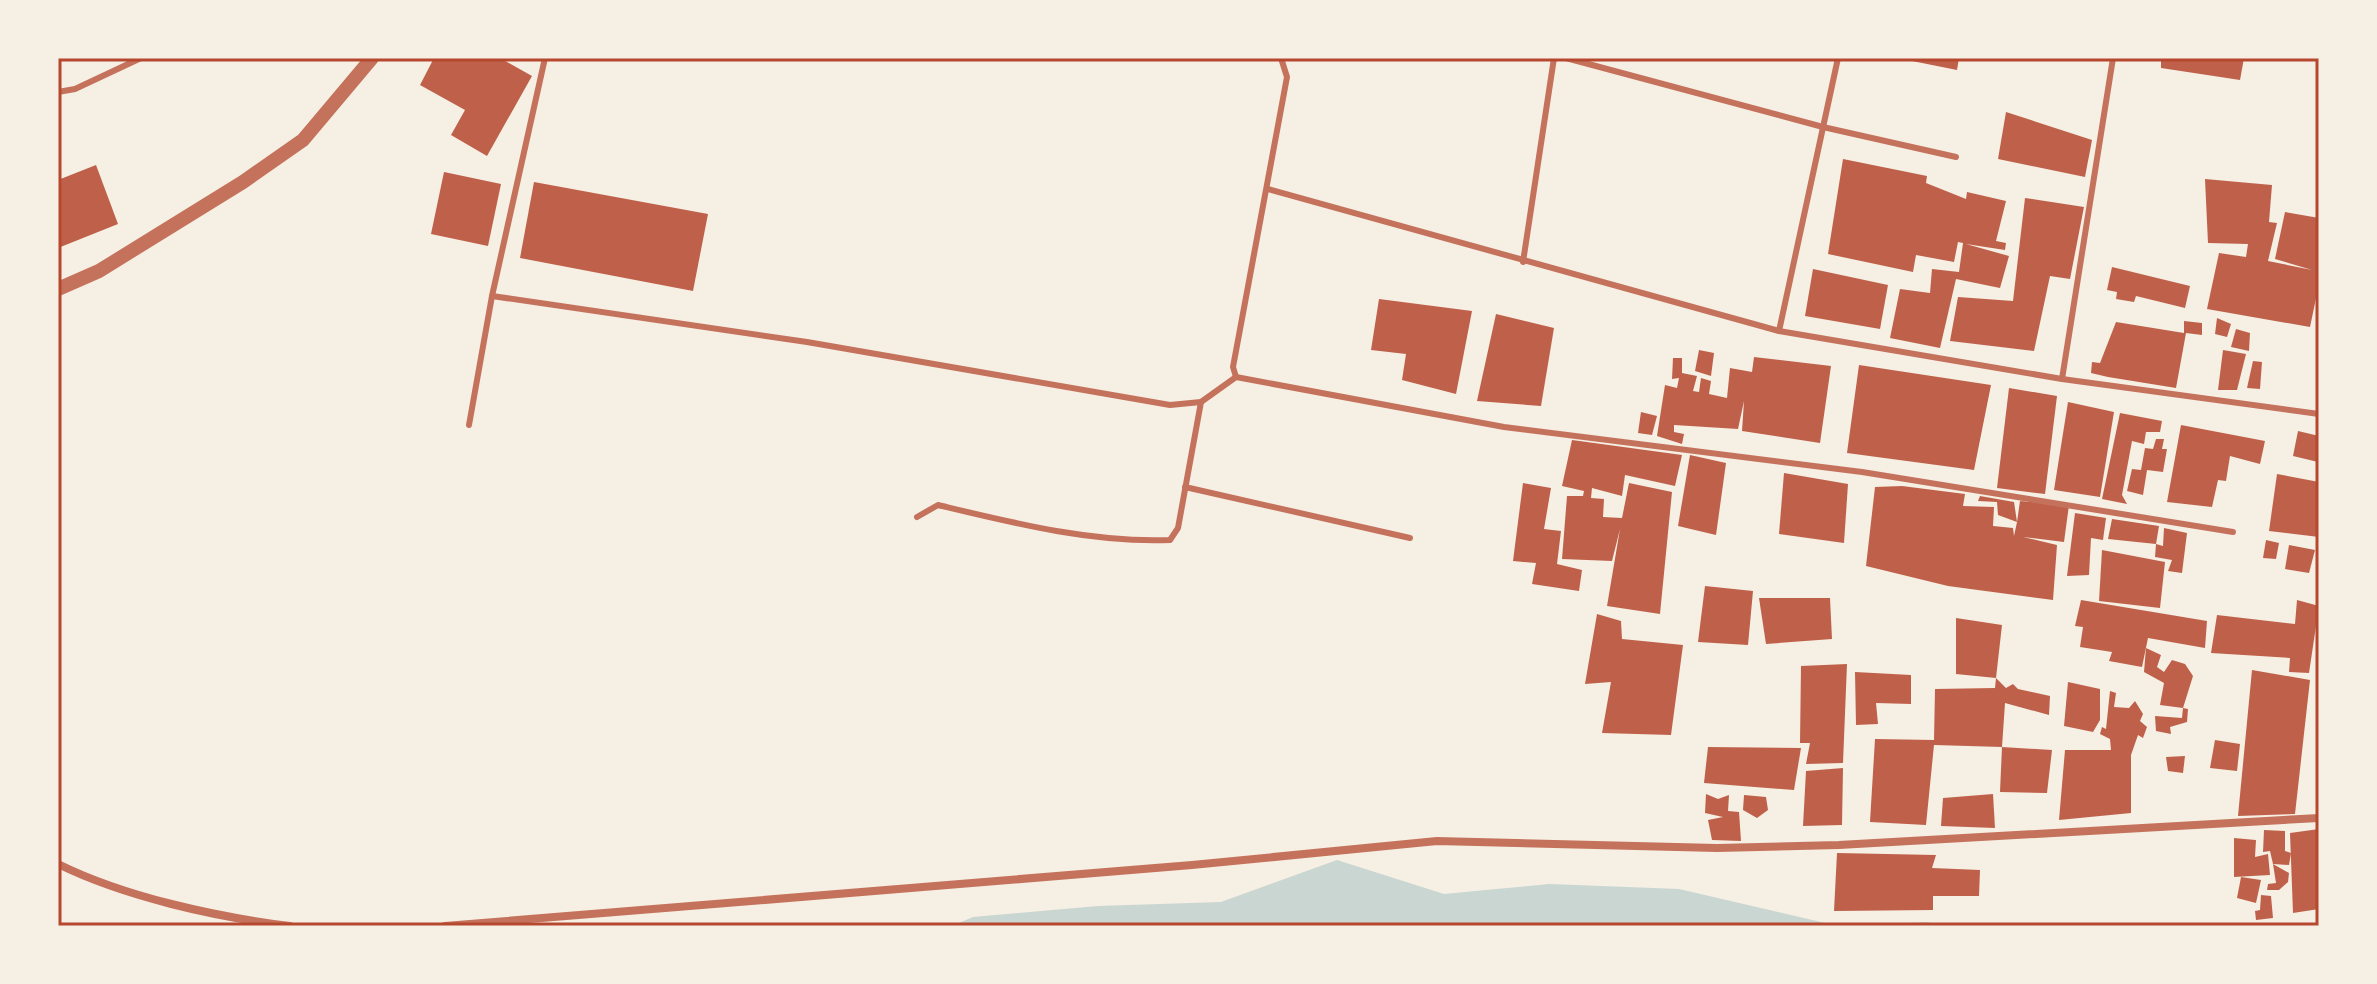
<svg xmlns="http://www.w3.org/2000/svg" width="2377" height="984" font-family="Inter,sans-serif">
<rect width="100%" height="100%" fill="#f6efe4"/>
<polygon fill="#c9d6d2" points="1337,860 1444,894 1549,884 1679,889 1838,926 1927,922 1941,926 952,926 973,917 1098,906 1221,902"/>
<g fill="#bf614a">
<polygon points="434,58 500,58 532,76 487,156 451,135 465,110 420,85"/>
<polygon points="1897,58 1959,58 1957,70"/>
<polygon points="2161,58 2244,58 2240,80 2161,68"/>
<polygon points="2006,112 2092,140 2085,177 1998,159"/>
<polygon points="1843,159 1927,176 1926,183 1966,199 1967,192 2006,201 1996,241 2006,243 2005,250 1966,244 2009,256 2000,288 1956,279 1940,348 1890,338 1900,289 1930,293 1932,269 1959,272 1963,243 1958,242 1954,262 1916,255 1913,272 1828,254"/>
<polygon points="96,165 118,224 58,248 58,180"/>
<polygon points="444,172 501,184 488,246 431,234"/>
<polygon points="2205,179 2272,185 2269,222 2277,223 2268,261 2312,270 2275,259 2285,212 2319,218 2319,284 2310,327 2207,309 2219,253 2246,257 2248,244 2208,243"/>
<polygon points="534,182 708,214 693,291 520,258"/>
<polygon points="2025,198 2084,207 2070,279 2050,276 2034,351 1950,341 1958,297 2013,301"/>
<polygon points="2112,267 2190,286 2185,308 2136,296 2134,302 2116,299 2117,292 2107,290"/>
<polygon points="1813,269 1888,285 1880,329 1805,316"/>
<polygon points="1379,299 1472,311 1456,394 1402,380 1406,354 1371,350"/>
<polygon points="1496,314 1554,328 1541,406 1477,401"/>
<polygon points="2217,318 2231,324 2227,337 2215,334"/>
<polygon points="2184,321 2202,323 2202,335 2186,333 2176,388 2108,377 2100,363 2108,377 2091,373 2092,362 2100,363 2116,322 2184,333"/>
<polygon points="2236,329 2250,333 2249,351 2231,347"/>
<polygon points="1699,350 1714,353 1711,376 1695,371"/>
<polygon points="2223,350 2246,354 2237,390 2218,390"/>
<polygon points="1754,357 1831,366 1820,443 1742,431 1744,401 1738,429 1674,425 1674,432 1684,434 1682,444 1657,436 1665,385 1677,388 1679,378 1672,379 1673,358 1682,358 1682,373 1697,376 1693,391 1699,392 1701,378 1711,381 1709,394 1727,398 1730,368 1752,372"/>
<polygon points="2253,361 2262,362 2260,389 2247,388"/>
<polygon points="1859,365 1991,385 1974,470 1847,453"/>
<polygon points="2009,388 2057,396 2045,494 1997,488"/>
<polygon points="2068,402 2114,412 2100,497 2054,490"/>
<polygon points="1641,412 1657,416 1652,435 1638,433"/>
<polygon points="2120,413 2162,421 2160,432 2146,432 2144,444 2132,441 2122,495 2127,504 2102,499"/>
<polygon points="2181,425 2265,441 2260,464 2230,456 2226,481 2218,480 2212,507 2167,502"/>
<polygon points="2298,431 2319,436 2318,462 2293,456"/>
<polygon points="2156,439 2164,439 2162,449 2167,449 2163,472 2147,470 2143,495 2127,491 2132,469 2141,470 2145,448 2153,449"/>
<polygon points="1572,440 1682,455 1675,486 1625,475 1622,496 1592,488 1591,498 1604,499 1603,517 1622,518 1629,483 1672,492 1660,614 1607,606 1620,529 1612,561 1562,559 1567,496 1583,496 1584,491 1562,486"/>
<polygon points="1690,455 1726,463 1716,535 1678,526"/>
<polygon points="1784,473 1848,484 1844,543 1779,534"/>
<polygon points="2277,474 2319,482 2319,537 2269,531"/>
<polygon points="1523,483 1551,488 1544,529 1561,531 1557,564 1582,570 1579,591 1532,584 1536,563 1513,561"/>
<polygon points="1902,486 1965,494 1963,506 1994,507 1993,526 2013,528 2014,536 2017,522 1998,515 1997,502 1978,501 1980,496 2014,502 2017,522 2020,501 2069,505 2064,542 2023,537 2057,545 2053,600 1948,586 1866,566 1875,487"/>
<polygon points="2075,513 2106,518 2103,540 2091,538 2089,575 2067,576"/>
<polygon points="2112,519 2159,526 2156,544 2108,539"/>
<polygon points="2164,528 2187,533 2182,573 2168,571 2172,560 2155,557 2156,544 2163,546"/>
<polygon points="2266,540 2279,543 2276,559 2263,558"/>
<polygon points="2289,545 2315,550 2309,573 2285,569"/>
<polygon points="2102,550 2165,562 2160,608 2099,601"/>
<polygon points="1705,586 1753,591 1748,645 1698,642"/>
<polygon points="1759,598 1830,598 1832,639 1766,644"/>
<polygon points="2081,600 2207,621 2205,648 2148,638 2142,667 2109,661 2112,652 2080,647 2083,627 2075,626"/>
<polygon points="2297,600 2319,606 2309,673 2289,672 2290,658 2211,653 2217,615 2295,624"/>
<polygon points="1597,614 1621,621 1622,639 1683,645 1671,735 1602,733 1611,682 1585,684"/>
<polygon points="1956,618 2002,625 1996,678 2006,688 2013,684 2018,689 2050,696 2049,715 2005,703 2002,747 1934,745 1926,825 1870,822 1875,739 1934,740 1935,689 1995,688 1996,678 1956,674"/>
<polygon points="2146,648 2161,655 2157,667 2164,672 2172,660 2185,664 2193,676 2183,708 2160,705 2164,683 2144,672"/>
<polygon points="1847,664 1843,763 1806,764 1810,743 1800,743 1801,666"/>
<polygon points="2252,670 2310,680 2295,814 2238,816"/>
<polygon points="1855,672 1911,675 1911,704 1876,703 1878,724 1856,725"/>
<polygon points="2068,682 2100,689 2100,720 2093,732 2064,726"/>
<polygon points="2110,691 2116,693 2114,707 2129,708 2135,701 2143,714 2140,721 2147,727 2143,738 2138,735 2131,755 2131,813 2059,820 2065,750 2111,750 2110,739 2100,734 2102,727 2106,729"/>
<polygon points="2183,708 2188,709 2187,722 2170,727 2171,734 2156,731 2155,716 2182,718"/>
<polygon points="2215,740 2240,744 2237,771 2210,768"/>
<polygon points="1708,747 1801,748 1794,790 1704,783"/>
<polygon points="2002,747 2052,750 2047,793 2000,792"/>
<polygon points="2185,756 2183,773 2168,771 2166,757"/>
<polygon points="1843,768 1842,825 1803,826 1806,771"/>
<polygon points="1706,794 1718,799 1729,795 1728,811 1739,812 1741,841 1712,840 1708,820 1723,817 1705,813"/>
<polygon points="1993,794 1995,828 1941,826 1943,798"/>
<polygon points="1744,795 1766,797 1768,810 1757,818 1743,810"/>
<polygon points="2319,829 2319,909 2293,913 2290,833"/>
<polygon points="2264,830 2285,831 2285,851 2291,853 2289,865 2273,864 2270,851 2263,852"/>
<polygon points="2234,838 2256,840 2255,857 2268,854 2270,875 2234,877"/>
<polygon points="1837,853 1936,855 1932,868 1980,870 1979,896 1933,896 1933,910 1834,911"/>
<polygon points="2273,864 2289,873 2288,882 2279,890 2267,890 2268,884 2276,883"/>
<polygon points="2241,877 2261,880 2256,903 2237,898"/>
<polygon points="2261,895 2271,896 2273,918 2256,920 2255,911 2260,910"/>
</g>
<g fill="none" stroke-linecap="round" stroke-linejoin="round">
<g stroke="#c5725c" stroke-width="6">
<polyline points="1566,58 1823,127 1956,157"/>
<polyline points="58,92 75,89 141,58"/>
<polyline points="1268,189 1779,331 2062,379 2319,414"/>
<polyline points="1523,262 1554,58"/>
<polyline points="492,296 807,342 1170,405 1201,402 1236,377 1504,427 1862,472 2233,532"/>
<polyline points="1779,331 1838,58"/>
<polyline points="1236,377 1233,367 1287,77 1281,58"/>
<polyline points="2062,379 2113,58"/>
<polyline points="469,425 492,296 545,58"/>
<polyline points="1185,487 1410,538"/>
<path d="M917 517 938 505C1013 523 1092 543 1170 540L1178 528 1201 402"/>
</g>
<g stroke="#c5725c" stroke-width="8">
<path d="M58 864C125 897 216 917 290 926"/>
<polyline points="445,926 1192,865 1437,841 1717,848 1839,845 2319,818"/>
</g>
<polyline stroke="#c5725c" stroke-width="14" points="58,289 99,271 243,182 303,140 372,58"/>
</g>
<rect width="2377" height="984" fill="none" stroke="#f6efe4" stroke-width="120"/>
<rect x="60" y="60" width="2257" height="864" fill="none" stroke="#b5482f" stroke-width="3"/>
</svg>
